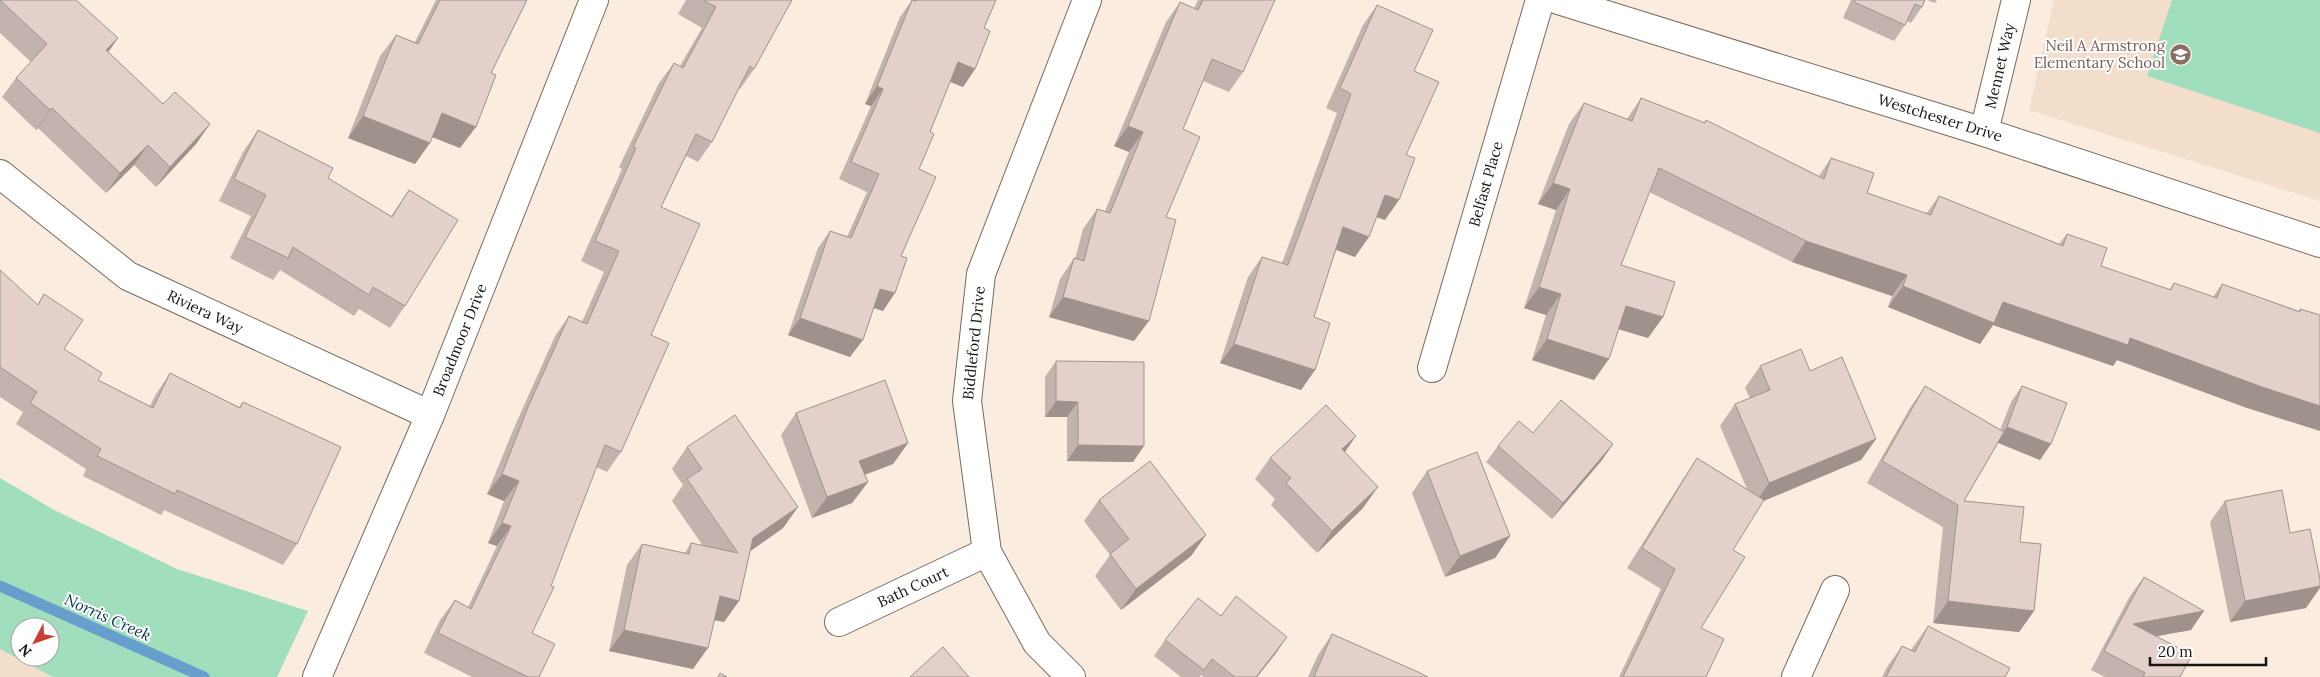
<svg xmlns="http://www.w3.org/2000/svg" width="2320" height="677" font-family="Lora,serif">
<rect width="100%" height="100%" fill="#faecde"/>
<g fill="#f2decb">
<polygon points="2054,0 2320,0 2320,201 2029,110"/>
<polygon points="0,649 53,677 0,677"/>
</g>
<g fill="#a0debd" fill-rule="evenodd">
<polygon points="2172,0 2320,0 2320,133 2147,76"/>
<path d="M0 478 54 510 177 569 308 611 277 677H53L0 649ZM20 627H50V657H20Z"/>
</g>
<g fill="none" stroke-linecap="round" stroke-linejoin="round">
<polyline stroke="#669fcb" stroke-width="11" points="0,586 204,677"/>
<defs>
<g id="minor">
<polyline points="1558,0 1984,132 2320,243"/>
<polyline points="1984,132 2016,0"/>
<polyline points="0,174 128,276 430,415"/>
<polyline points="1432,368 1540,0"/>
<polyline points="839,622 987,552"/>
<polyline points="1071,677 1037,643 987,552 967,401 981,274 1087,0"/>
<polyline points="1796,677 1835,590"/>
</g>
<polyline id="tertiary" points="317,677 430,415 594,0"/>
</defs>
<use href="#minor" stroke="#776b5f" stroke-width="30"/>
<use href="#tertiary" stroke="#776b5f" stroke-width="30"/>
<use href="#minor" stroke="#fff" stroke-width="28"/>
<use href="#tertiary" stroke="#fff" stroke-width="28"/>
</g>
<g fill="#c3b3ae">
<polygon points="0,0 118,38 108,52 163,104 210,124 196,144 156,187 134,165 106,193 38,128 36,130 2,97 16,78 31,62 0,33"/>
<polygon points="436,0 527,0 491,73 460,148 432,137 415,164 348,138 380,56 396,35 415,42"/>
<polygon points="686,0 792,0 754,69 740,89 739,88 712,142 698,162 686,156 661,207 651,335 621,452 607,472 596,467 532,633 539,677 472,677 424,653 440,620 455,600 468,607 497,546 488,543 504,501 487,494 514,428 555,336 569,316 582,322 604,272 581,261 622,169 619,167 659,83 674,63 680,66 702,28 678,14"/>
<polygon points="912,0 996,0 984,28 975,69 963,87 950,82 930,132 919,169 901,256 883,311 874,308 850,357 788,335 818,248 830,231 847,237 867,192 839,179 871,106 865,104 900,17"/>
<polygon points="1198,0 1275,0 1243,72 1229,92 1203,81 1183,129 1166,217 1134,341 1049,317 1060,279 1074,258 1075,259 1083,229 1097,209 1105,211 1129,152 1114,146 1166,22 1180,2 1194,8"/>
<polygon points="1851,0 1925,0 1922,7 1911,23 1907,21 1905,25 1894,41 1843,18"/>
<polygon points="1927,0 1937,0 1935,3"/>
<polygon points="1377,5 1414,71 1406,155 1385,220 1377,217 1355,257 1336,250 1314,317 1315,370 1301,390 1220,363 1248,277 1262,257 1282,263 1337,113 1326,108 1363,25"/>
<polygon points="1641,98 1704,123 1706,120 1819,176 1831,158 1867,193 1926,214 1939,196 2059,244 2067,234 2101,266 2169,290 2174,283 2213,297 2222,284 2299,311 2300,309 2320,315 2247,408 2117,360 2113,366 1993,325 1980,344 1888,307 1892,296 1792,262 1649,192 1621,265 1663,317 1648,338 1619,329 1594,380 1532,360 1546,315 1524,308 1556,210 1538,204 1569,124 1584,103 1627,119"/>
<polygon points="258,130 328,178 391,216 409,190 405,306 390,328 359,309 354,316 280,270 273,280 230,258 251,216 219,201 243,152"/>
<polygon points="0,270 37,305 44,294 64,349 98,380 150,406 156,394 170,373 239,407 243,402 297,544 283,565 164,510 161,515 83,476 86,469 16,424 23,412 0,397"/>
<polygon points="1056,361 1133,462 1067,461 1067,417 1045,417 1045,377"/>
<polygon points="1760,366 1810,371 1876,439 1861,460 1763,501 1733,550 1701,628 1706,677 1619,677 1661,589 1627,568 1683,479 1697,458 1747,489 1720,426 1735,404 1750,398 1745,388"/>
<polygon points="1925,386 2000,430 2011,402 2022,386 2040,460 1998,443 1964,501 2020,542 2034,611 2019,632 1933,623 1943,527 1867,483 1910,408"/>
<polygon points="796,413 908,443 893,464 865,475 868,482 852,503 812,518 781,435"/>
<polygon points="1533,433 1613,444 1602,460 1552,519 1486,462 1498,446"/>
<polygon points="687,447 798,507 783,528 750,551 739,601 724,622 714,620 693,669 609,651 627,565 642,544 685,553 691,543 703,546 672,501 683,485 672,469"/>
<polygon points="1345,452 1363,508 1317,553 1271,505 1275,499 1255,479 1270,458"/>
<polygon points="1427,471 1510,536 1495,558 1445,577 1412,493"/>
<polygon points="1099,500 1191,556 1121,610 1095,576 1110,555 1084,521"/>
<polygon points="2225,501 2306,608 2230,622 2210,522"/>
<polygon points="2144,577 2191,630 2156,636 2180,677 2105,677 2091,670 2130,596"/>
<polygon points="1221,616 1276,653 1257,677 1203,677 1201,675 1200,677 1181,677 1154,656 1165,640"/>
<polygon points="1928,626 2005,677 1882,677 1887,667 1902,646 1911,650"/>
<polygon points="1332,634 1428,677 1308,677 1318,655"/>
</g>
<g fill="#9f928d">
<polygon points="118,38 104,58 106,50"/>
<polygon points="958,62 975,69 963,87 946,80"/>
<polygon points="877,86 883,89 871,106 865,104"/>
<polygon points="52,108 38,128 36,130 50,110"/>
<polygon points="442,113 476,127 460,148 427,135"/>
<polygon points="363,116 430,143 415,164 348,138"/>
<polygon points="210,124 196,144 156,187 170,167"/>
<polygon points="1128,126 1143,132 1129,152 1114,146"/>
<polygon points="148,145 134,165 106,193 120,173"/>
<polygon points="1553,183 1570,189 1556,210 1538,204"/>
<polygon points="1385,195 1399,200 1385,220 1371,215"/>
<polygon points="1343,227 1369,237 1355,257 1329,247"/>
<polygon points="1806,241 1907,275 1892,296 1792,262"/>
<polygon points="1903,286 2003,302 2130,338 2320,406 2320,431 2247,408 2117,360 2113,366 1993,325 1980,344 1888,307"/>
<polygon points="1539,287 1561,294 1546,315 1524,308"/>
<polygon points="880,289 895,293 883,311 868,306"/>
<polygon points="1063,297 1149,321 1134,341 1049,317"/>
<polygon points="1626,306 1663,317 1648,338 1611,327"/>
<polygon points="800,318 863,340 850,357 788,335"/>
<polygon points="1547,339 1609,359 1594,380 1532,360"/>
<polygon points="1234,344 1315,370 1301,390 1220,363"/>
<polygon points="1056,401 1078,402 1067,417 1045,417"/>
<polygon points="2007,427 2051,444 2040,460 1996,442"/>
<polygon points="1356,436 1341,458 1342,449"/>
<polygon points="1876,439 1861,460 1754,505 1769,483"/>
<polygon points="908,443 893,464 844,482 859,461"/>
<polygon points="1613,444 1602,460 1552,519 1563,503"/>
<polygon points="1078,445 1144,446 1133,462 1067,461"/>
<polygon points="502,474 519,481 504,501 487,494"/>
<polygon points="868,482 852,503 812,518 827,497"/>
<polygon points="1378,487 1363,508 1317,553 1332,531"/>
<polygon points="798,507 783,528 738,560 753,538"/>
<polygon points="502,523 511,526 497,546 488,543"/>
<polygon points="1206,535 1191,556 1121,610 1136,589"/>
<polygon points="1510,536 1495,558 1445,577 1460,556"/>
<polygon points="2320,586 2320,588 2306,608 2230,622 2245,601"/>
<polygon points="720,596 739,601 724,622 704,618"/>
<polygon points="1948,601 2034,611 2019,632 1933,623"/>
<polygon points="2204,611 2191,630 2119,643 2133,624"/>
<polygon points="624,630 708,648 693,669 609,651"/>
<polygon points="1287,637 1276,653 1257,677 1256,677"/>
</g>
<g fill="#e3d0ca" stroke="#9f928d">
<polygon points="0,0 76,0 118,38 106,50 163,104 175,92 210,124 170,167 148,145 120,173 52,108 50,110 16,78 47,44"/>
<polygon points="440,0 527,0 491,73 496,75 476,127 442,113 430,143 363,116 396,35 418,44"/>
<polygon points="703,0 792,0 754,69 750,66 712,142 696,134 661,207 700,224 651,335 669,343 621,452 605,445 551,586 554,587 532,633 555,644 539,677 528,677 438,633 455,600 471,609 511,526 502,523 519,481 502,474 528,407 569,316 587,324 619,251 595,241 636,148 633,147 674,63 683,68 716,7"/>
<polygon points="912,0 916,1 917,0 996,0 984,28 990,31 975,69 958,62 930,132 934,134 919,169 936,177 901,256 907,258 895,293 880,289 863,340 800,318 830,231 851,238 879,174 851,162 883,89 877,86"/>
<polygon points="1203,0 1275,0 1243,72 1212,59 1183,129 1200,137 1166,217 1176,220 1149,321 1063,297 1074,258 1084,261 1097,209 1110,213 1143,132 1128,126 1180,2 1198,10"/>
<polygon points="1855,0 1925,0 1922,7 1915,4 1905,25 1854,2"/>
<polygon points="1377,5 1433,30 1414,71 1439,82 1406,155 1415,158 1399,200 1385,195 1369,237 1343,227 1314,317 1330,323 1315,370 1234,344 1262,257 1288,265 1351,94 1340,88"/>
<polygon points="1641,98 1705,123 1706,120 1824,179 1831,158 1874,173 1867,193 1931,215 1939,196 2063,246 2067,234 2107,248 2101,266 2171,290 2174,283 2217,298 2222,284 2300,312 2300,309 2320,315 2320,406 2262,387 2130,338 2128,345 2003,302 1994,323 1903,286 1907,275 1806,241 1659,168 1621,265 1675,282 1663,317 1626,306 1609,359 1547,339 1561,294 1539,287 1570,189 1553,183 1584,103 1632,121"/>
<polygon points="258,130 333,168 328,178 392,217 409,190 458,220 405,306 373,287 369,295 293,247 288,258 245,237 266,195 234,179"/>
<polygon points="0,270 38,305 44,294 83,320 64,349 102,373 98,380 153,408 170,373 240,408 243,402 341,447 297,544 177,490 175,494 97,456 101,449 30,403 37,392 0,367"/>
<polygon points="1801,349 1810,371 1842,357 1876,439 1769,483 1735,404 1770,390 1760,366"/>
<polygon points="1056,361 1144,362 1144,446 1078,445 1078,402 1056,401"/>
<polygon points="885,380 908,443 859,461 868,482 827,497 796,413"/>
<polygon points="1925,386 2004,432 1964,501 2024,507 2020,542 2041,544 2034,611 1948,601 1958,505 1882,461"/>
<polygon points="2022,386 2067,403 2051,444 2007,427"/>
<polygon points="1561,400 1613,444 1563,503 1498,446 1519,421 1533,433"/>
<polygon points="1326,405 1356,436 1342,449 1378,487 1332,531 1286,483 1291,478 1270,458"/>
<polygon points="735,415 798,507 753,538 739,601 720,596 708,648 624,630 642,544 689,554 691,543 738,553 687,479 702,469 687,447"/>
<polygon points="1477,452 1510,536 1460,556 1427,471"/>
<polygon points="1697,458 1764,500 1733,550 1745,557 1701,628 1724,639 1706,677 1623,677 1675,569 1642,548"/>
<polygon points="1150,461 1206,535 1136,589 1110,554 1129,539 1099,500"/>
<polygon points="2282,490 2290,533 2310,529 2320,579 2320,586 2245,601 2225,501"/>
<polygon points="2144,577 2204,611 2133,624 2192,655 2180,677 2143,677 2145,673 2104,651"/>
<polygon points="1236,596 1287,637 1256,677 1235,677 1212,659 1204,670 1165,640 1198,598 1221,616"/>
<polygon points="1928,626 2010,668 2005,677 1886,677 1902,646 1915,652"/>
<polygon points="1332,634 1418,672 1428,677 1314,677"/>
<polygon points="943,647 969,677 910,677"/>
<polygon points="720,673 727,677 718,677"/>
</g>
<defs>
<symbol id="school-disc" viewBox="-11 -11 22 22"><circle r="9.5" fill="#8d6e63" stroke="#fff"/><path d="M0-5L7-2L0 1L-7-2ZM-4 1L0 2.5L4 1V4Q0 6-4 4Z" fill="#fff"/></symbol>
</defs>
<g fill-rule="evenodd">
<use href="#school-disc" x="2168" y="42" width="25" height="25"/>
</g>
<g text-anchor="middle" stroke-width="4" stroke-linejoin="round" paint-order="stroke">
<g font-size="15" fill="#785e54" stroke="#fff" text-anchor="end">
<text x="2165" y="51">Neil A Armstrong<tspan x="2165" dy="17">Elementary School</tspan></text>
</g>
<g font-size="15" fill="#191510" stroke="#fff">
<text transform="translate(2000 66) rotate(-77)" y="5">Mennet Way</text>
<text transform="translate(1940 118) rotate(17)" y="5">Westchester Drive</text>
<text transform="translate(1486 184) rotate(-74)" y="5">Belfast Place</text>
<text transform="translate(205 312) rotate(25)" y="5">Riviera Way</text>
<text transform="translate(460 340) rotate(-68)" y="5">Broadmoor Drive</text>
<text transform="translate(974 343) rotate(-84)" y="5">Biddleford Drive</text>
<text transform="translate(913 587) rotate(-25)" y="5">Bath Court</text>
</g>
<g font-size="16" font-style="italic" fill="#083754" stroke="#fff">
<text transform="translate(108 617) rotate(24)" y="6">Norris Creek</text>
</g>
</g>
<g transform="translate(35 642) rotate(229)"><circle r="24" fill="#ffffff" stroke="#a3a19f"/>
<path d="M0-4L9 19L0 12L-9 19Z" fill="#ca3d32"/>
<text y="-8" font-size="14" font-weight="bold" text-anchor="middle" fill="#191510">N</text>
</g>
<path d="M2150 657v8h116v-8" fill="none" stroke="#191510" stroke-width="2.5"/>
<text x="2158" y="657" font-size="15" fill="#191510" stroke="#ffffff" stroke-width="4" paint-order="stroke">20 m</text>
</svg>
